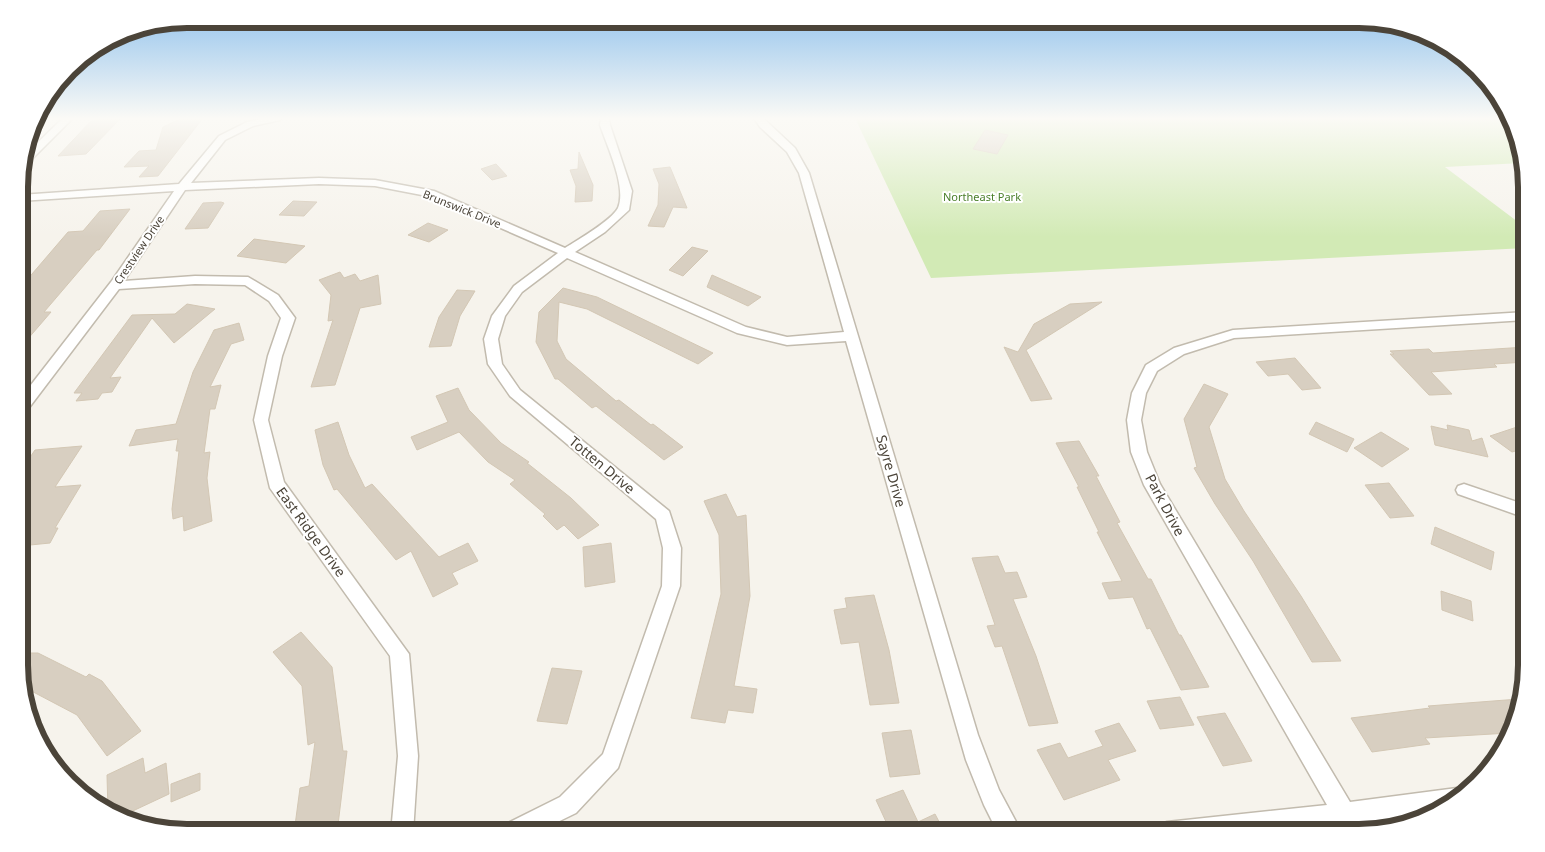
<svg xmlns="http://www.w3.org/2000/svg" width="1545" height="852" font-family="'Noto Sans',sans-serif">
<rect width="100%" height="100%" fill="#f6f3ec"/>
<polygon fill="#d2eab5" points="855,118 1504,118 1507,119 1522,163 1445,167 1526,228 1526,248 931,278"/>
<g fill="#d8cfc1" stroke="#d3c7b4">
<polygon points="99,118 121,118 86,154 58,156 91,121 95,121"/>
<polygon points="182,118 203,118 158,176 139,177 149,166 124,167 139,151 156,150 163,127"/>
<polygon points="985,130 1008,135 997,154 973,149"/>
<polygon points="579,152 593,185 592,201 575,202 576,186 570,170 578,169"/>
<polygon points="496,164 507,176 492,180 481,169"/>
<polygon points="670,167 687,208 673,207 664,227 648,226 658,205 659,184 653,169"/>
<polygon points="293,201 317,202 304,216 279,215"/>
<polygon points="221,202 224,203 208,228 185,229 203,203"/>
<polygon points="130,209 99,250 97,250 44,312 51,312 20,348 20,288 68,232 83,231 100,211"/>
<polygon points="428,223 448,230 429,242 408,235"/>
<polygon points="254,239 305,246 286,263 237,256"/>
<polygon points="692,247 708,251 683,276 669,270"/>
<polygon points="340,272 344,278 355,274 360,281 378,275 381,304 360,308 335,385 311,387 333,320 328,321 331,295 319,280"/>
<polygon points="712,275 761,297 748,306 707,287"/>
<polygon points="563,288 597,297 713,353 698,364 587,309 559,302 557,341 566,359 616,401 619,400 651,425 653,424 683,447 664,460 596,406 592,408 558,379 555,379 536,342 539,312"/>
<polygon points="457,290 475,291 460,316 451,346 429,347 439,317"/>
<polygon points="1102,302 1026,350 1052,399 1031,401 1004,347 1018,352 1034,324 1070,304"/>
<polygon points="187,304 215,309 174,343 152,318 110,378 121,377 112,392 102,393 98,399 76,401 82,393 74,393 132,315 175,314"/>
<polygon points="239,323 244,340 231,344 210,387 221,385 215,409 210,409 204,453 210,452 207,478 212,521 184,531 183,516 173,519 172,509 179,451 176,451 178,439 129,446 136,430 176,424 193,372 214,330"/>
<polygon points="1526,347 1526,362 1494,364 1497,367 1431,372 1452,394 1432,395 1429,395 1390,354 1394,354 1390,351 1429,349 1433,353"/>
<polygon points="1295,358 1321,388 1302,390 1288,374 1268,376 1256,362"/>
<polygon points="1204,384 1228,394 1209,427 1225,479 1244,511 1301,596 1341,661 1312,662 1253,561 1215,504 1194,468 1197,467 1184,419"/>
<polygon points="458,388 469,410 501,443 529,462 527,463 571,498 599,525 578,539 564,525 557,530 543,516 545,514 510,484 515,480 488,462 459,432 417,450 411,437 448,422 436,396"/>
<polygon points="338,422 349,455 365,488 372,484 439,557 468,543 478,561 452,573 458,584 433,597 411,551 396,560 337,489 334,490 323,465 315,430"/>
<polygon points="1316,422 1354,439 1347,452 1309,434"/>
<polygon points="1526,424 1526,448 1512,452 1490,436"/>
<polygon points="1447,425 1469,430 1472,441 1482,438 1488,457 1435,445 1431,426 1448,430"/>
<polygon points="1381,432 1409,449 1382,467 1354,448"/>
<polygon points="1079,441 1099,476 1096,476 1120,522 1117,523 1148,579 1151,579 1179,635 1181,635 1209,687 1181,690 1150,628 1147,629 1133,597 1109,599 1102,583 1122,581 1097,532 1099,532 1077,487 1079,487 1056,443"/>
<polygon points="82,446 55,487 81,485 55,528 58,528 50,543 20,546 20,472 35,450"/>
<polygon points="1389,483 1414,516 1390,518 1365,485"/>
<polygon points="726,494 737,517 746,515 750,596 734,686 757,689 753,713 728,710 725,723 691,718 721,594 719,535 704,501"/>
<polygon points="1435,527 1494,552 1491,570 1431,544"/>
<polygon points="611,543 615,582 585,587 583,547"/>
<polygon points="998,556 1005,573 1017,572 1027,597 1013,599 1036,656 1058,723 1029,726 1002,646 995,647 987,626 995,625 972,558"/>
<polygon points="1441,591 1471,601 1473,621 1442,610"/>
<polygon points="874,595 889,650 899,703 870,705 859,642 841,644 834,610 847,608 845,598"/>
<polygon points="301,632 332,667 343,751 347,751 337,833 294,833 300,788 309,786 315,742 308,745 302,686 273,652"/>
<polygon points="20,653 38,653 86,677 89,674 102,681 141,731 107,756 77,715 20,685"/>
<polygon points="552,668 582,671 567,724 537,721"/>
<polygon points="1180,697 1194,725 1160,729 1147,701"/>
<polygon points="1519,699 1509,733 1425,738 1430,744 1372,752 1351,718 1430,708 1428,706"/>
<polygon points="1225,713 1252,761 1223,766 1197,717"/>
<polygon points="1119,723 1136,751 1108,760 1120,780 1064,800 1037,750 1060,743 1068,758 1103,746 1095,731"/>
<polygon points="911,730 920,774 890,777 882,733"/>
<polygon points="143,758 145,773 166,763 169,794 122,816 108,812 107,775"/>
<polygon points="200,773 200,790 171,802 171,784"/>
<polygon points="903,790 918,822 935,814 945,833 897,833 904,829 900,821 888,826 876,800"/>
</g>
<g fill="none" stroke-linecap="round" stroke-linejoin="round">
<defs>
<g id="street">
<polygon points="63,118 73,118 24,167 20,168 23,157"/>
<path d="M266 118H282L280 120 253 126 225 140 191 183 319 178 375 180 434 191 565 248C578 240 612 220 618 208 627 187 607 146 600 125L601 118H609L610 125 632 191 629 210 605 232 575 252 746 327 787 337 844 332 799 173 787 152 760 127 754 118H763L795 148 809 173 978 735 999 790 1022 833H998L984 805 966 760 846 341 787 345 737 333 567 258 522 292 505 316 498 339 502 364 520 390 669 511 681 548 680 586 618 768 576 813 535 833H501L504 825 560 797 603 754 662 586 663 548 656 519 510 396 488 364 484 339 492 316 514 286 558 253 427 196 375 186 319 184 185 190 124 281 195 276 248 277 278 295 295 318 282 356 268 420 284 482 409 654 418 756 413 833H391L398 756 390 656 270 488 254 420 268 356 281 318 269 301 245 285 195 284 119 289 25 413 20 414V399L111 282 174 191 20 201V195L179 184 219 136 247 122Z"/>
<polygon points="1526,312 1526,320 1234,338 1184,354 1157,371 1146,393 1141,420 1147,452 1160,484 1350,802 1457,788 1464,791 1451,805 1424,814 1362,823 1367,833 1344,833 1339,826 1271,833 1156,833 1159,825 1167,822 1327,805 1144,485 1131,452 1127,420 1132,393 1146,365 1174,348 1233,330"/>
<polygon points="1464,484 1526,505 1526,518 1458,494 1456,490 1458,486"/>
</g>
</defs>
<use href="#street" stroke="#c2bbae" stroke-width="3"/>
<use href="#street" fill="#fff" fill-rule="evenodd"/>
</g>
<linearGradient id="sky" x2="0" y2="1"><stop stop-color="#8fc1ec"/><stop offset="0.5" stop-color="#fbfaf6"/><stop offset="1" stop-color="#fbfaf6" stop-opacity="0"/></linearGradient>
<rect width="1545" height="237" fill="url(#sky)"/>
<g text-anchor="middle" stroke-width="4" stroke-linejoin="round" paint-order="stroke">
<g font-size="11" fill="#4a7f2a" stroke="#fff">
<text x="982" y="201">Northeast Park</text>
</g>
<g font-size="11" fill="#4b4439" stroke="#fff">
<text transform="translate(462 209) rotate(22)" y="4">Brunswick Drive</text>
<text transform="translate(139 250) rotate(-56)" y="4">Crestview Drive</text>
</g>
<g font-size="14" fill="#4b4439" stroke="#fff">
<text transform="translate(602 465) rotate(40)" y="5">Totten Drive</text>
<text transform="translate(891 471) rotate(74)" y="5">Sayre Drive</text>
<text transform="translate(1165 505) rotate(62)" y="5">Park Drive</text>
<text transform="translate(311 532) rotate(54)" y="5">East Ridge Drive</text>
</g>
</g>
<path d="M0 0H1545V852H0ZM187 28H1359A159 159 0 0 1 1518 187V665A159 159 0 0 1 1359 824H187A159 159 0 0 1 28 665V187A159 159 0 0 1 187 28Z" fill="#fff" fill-rule="evenodd"/>
<path fill="none" stroke="#4b4439" stroke-width="6" d="M187 28H1359A159 159 0 0 1 1518 187V665A159 159 0 0 1 1359 824H187A159 159 0 0 1 28 665V187A159 159 0 0 1 187 28Z"/>
</svg>
